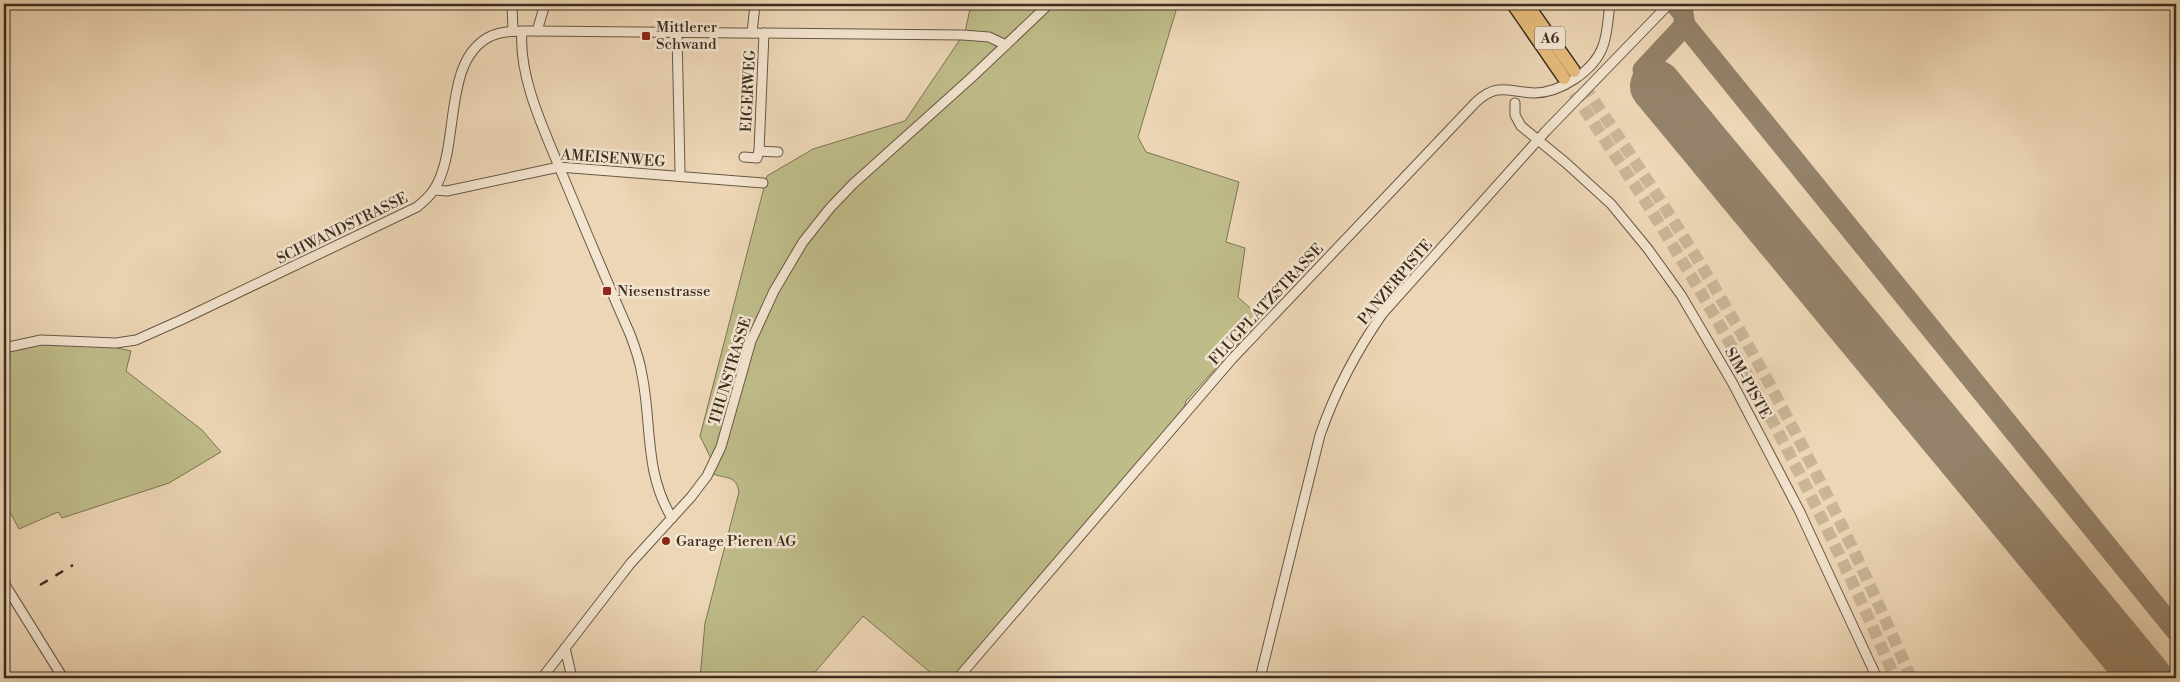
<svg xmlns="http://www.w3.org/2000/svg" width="2180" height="682" font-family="'Libre Bodoni',serif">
<rect width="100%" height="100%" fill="#edd6b5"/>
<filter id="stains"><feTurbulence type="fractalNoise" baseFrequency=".004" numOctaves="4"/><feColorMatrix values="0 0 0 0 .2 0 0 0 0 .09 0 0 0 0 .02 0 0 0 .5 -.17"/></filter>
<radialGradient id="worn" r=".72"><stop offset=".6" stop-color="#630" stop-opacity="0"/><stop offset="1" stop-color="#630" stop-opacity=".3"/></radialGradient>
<g fill="#bebc89" stroke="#7c7454">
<path d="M971 4H1178L1138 137 1146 152 1239 182 1226 242 1245 248 1238 297 1263 320 1238 344 1186 401 1177 430 952 678H937L863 616 810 678H700L705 623 739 492C736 475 727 479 713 474L714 465 700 436 767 176 813 149 905 121 965 32Z"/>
<polygon points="27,342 95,343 131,351 126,371 202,430 221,452 169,483 62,518 58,512 19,529 4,501 4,348"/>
</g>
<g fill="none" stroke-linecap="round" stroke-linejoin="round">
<g stroke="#94826a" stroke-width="21">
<polyline points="1675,4 1683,13 1685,25 2176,631"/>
<polyline points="1656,86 1643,70 1685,25"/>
</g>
<polyline stroke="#94826a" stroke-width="52" points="1656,86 2146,678"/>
<g stroke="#c9b497" stroke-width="12" stroke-dasharray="12 6" stroke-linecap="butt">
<path d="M1574 71C1603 114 1632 156 1660 200 1758 350 1840 513 1911 678"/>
<path d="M1564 78C1592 121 1621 164 1649 207 1743 357 1825 515 1895 678"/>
</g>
<defs>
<g id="minor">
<polyline points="512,4 513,31"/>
<path d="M522 31C518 78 546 134 563 176 585 229 607 282 630 334 635 347 640 361 642 375 652 423 644 473 672 518"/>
<polyline points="537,31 545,4"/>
<polyline points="677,33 680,171"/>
<polyline points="752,33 755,4"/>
<polyline points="1515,103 1515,115 1521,126 1566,163 1611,204 1648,249 1681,295 1732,382 1799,510 1877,678"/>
<polyline points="759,151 778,152"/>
<polyline points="744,157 757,158 759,151 764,33"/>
<polyline points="434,190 447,191 559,167 763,183"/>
<path d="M4 348 41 340 116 343 136 340 181 320 417 207C423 202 429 197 433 191 462 150 440 60 491 36 505 30 522 31 537 31L963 35 989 37 1006 45"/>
<polyline points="4,583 63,678"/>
<polyline points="565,648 572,678"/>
<polyline points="542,678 630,564 691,497 707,476 721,447 751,341 774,291 803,242 830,208 853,184 970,79 1049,4"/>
<path d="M958 678 1232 359 1476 102C1498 82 1508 92 1534 93 1560 93 1594 71 1603 46 1608 32 1608 17 1610 4"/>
<path d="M1260 678 1320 435C1335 392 1357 350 1383 313L1546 131 1669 4"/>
</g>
<g id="highway">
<polyline points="1513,4 1564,78"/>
<polyline points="1527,4 1574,71"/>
</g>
</defs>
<use href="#minor" stroke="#675744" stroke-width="11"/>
<use href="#highway" stroke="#3a2d1f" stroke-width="15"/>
<use href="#minor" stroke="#f3e4cf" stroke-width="9"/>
<use href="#highway" stroke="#e6bb7a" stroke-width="12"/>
<polyline stroke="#3a2d1f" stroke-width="2.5" stroke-dasharray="9 9" stroke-linecap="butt" points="40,585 73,565"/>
</g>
<g fill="#8f2418" stroke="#f3e4cf" stroke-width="2">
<rect x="641" y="31" width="10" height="10" rx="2.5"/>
<rect x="602" y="286" width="10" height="10" rx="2.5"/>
<circle cx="666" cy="541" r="5"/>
</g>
<g text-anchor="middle" stroke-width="5" stroke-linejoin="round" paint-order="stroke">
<rect fill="#f3e4cf" stroke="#726454" stroke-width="1" x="1535" y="26.5" width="30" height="23" rx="4"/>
<g font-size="14" font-weight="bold" fill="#3a2d1f">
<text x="1550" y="43">A6</text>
</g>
<g font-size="15" fill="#3a2d1f" stroke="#f3e4cf" text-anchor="start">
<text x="656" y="32">Mittlerer<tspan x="656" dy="17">Schwand</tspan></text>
<text x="617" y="296">Niesenstrasse</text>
<text x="676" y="546">Garage Pieren AG</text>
</g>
<g font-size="15" fill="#3a2d1f" stroke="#f3e4cf">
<text transform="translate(748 91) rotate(-87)" y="5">EIGERWEG</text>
<text transform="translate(613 158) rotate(4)" y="5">AMEISENWEG</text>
<text transform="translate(342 228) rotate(-26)" y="5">SCHWANDSTRASSE</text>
<text transform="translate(1395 282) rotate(-50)" y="5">PANZERPISTE</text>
<text transform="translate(1266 304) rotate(-47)" y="5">FLUGPLATZSTRASSE</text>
<text transform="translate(730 371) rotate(-73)" y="5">THUNSTRASSE</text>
<text transform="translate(1748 383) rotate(61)" y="5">SIM-PISTE</text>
</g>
</g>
<rect width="2180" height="682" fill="none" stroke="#edd6b5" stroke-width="20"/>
<rect x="5" y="5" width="2170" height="672" fill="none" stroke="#3a2d1f" stroke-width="2.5"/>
<rect x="10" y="10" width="2160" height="662" fill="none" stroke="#3a2d1f"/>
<rect width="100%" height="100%" filter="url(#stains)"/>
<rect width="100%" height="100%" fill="url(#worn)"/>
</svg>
